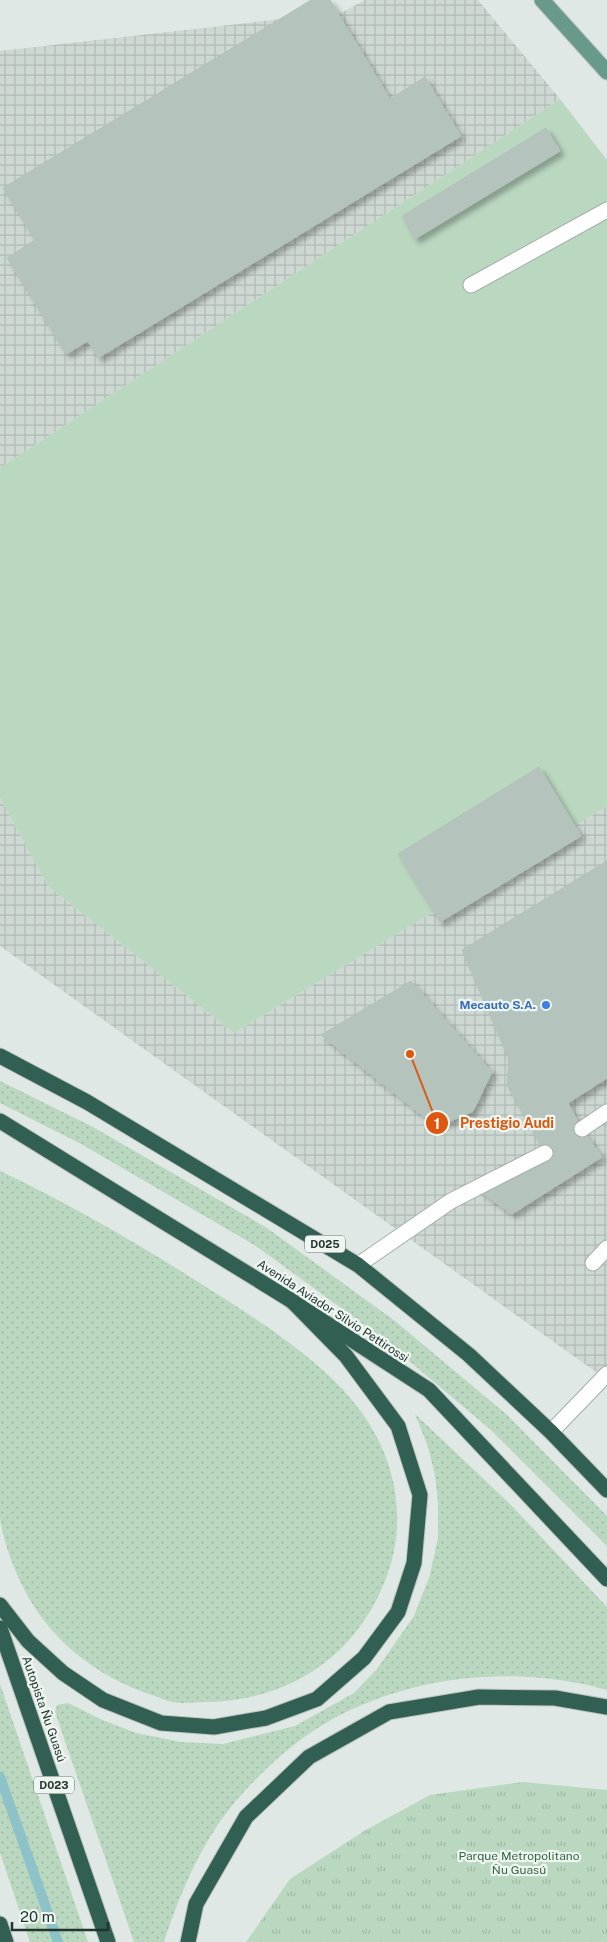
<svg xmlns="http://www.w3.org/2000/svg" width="607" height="1942" font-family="'Public Sans',sans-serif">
<defs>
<pattern id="industrial-grid" width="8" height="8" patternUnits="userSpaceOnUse" patternTransform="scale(1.25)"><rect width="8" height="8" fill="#ced8d3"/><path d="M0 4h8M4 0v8" fill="none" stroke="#b1bab5"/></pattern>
<pattern id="grass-dots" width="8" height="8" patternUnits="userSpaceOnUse" patternTransform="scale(1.25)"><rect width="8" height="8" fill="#bad7c0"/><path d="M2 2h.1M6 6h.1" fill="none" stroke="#a0b9a5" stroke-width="1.8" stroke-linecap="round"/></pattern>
<pattern id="park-tufts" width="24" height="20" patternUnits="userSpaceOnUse" patternTransform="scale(1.25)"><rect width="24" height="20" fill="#bad7c0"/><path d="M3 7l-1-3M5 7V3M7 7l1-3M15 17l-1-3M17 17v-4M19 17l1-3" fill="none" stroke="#a0b9a5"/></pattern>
<filter id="shadow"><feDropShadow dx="4.5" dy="4.5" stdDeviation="2.5" flood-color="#0004"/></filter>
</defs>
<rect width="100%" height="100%" fill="#dfe8e4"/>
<g fill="url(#industrial-grid)">
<polygon points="365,0 478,0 560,99 0,468 0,51 343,12"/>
<polygon points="0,798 48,886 234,1033 607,806 607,1380 0,946"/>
</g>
<g fill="url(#grass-dots)">
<polygon points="0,1081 93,1127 267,1228 395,1321 506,1414 607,1516 607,1546 491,1430 381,1337 256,1246 83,1145 0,1103"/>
<path d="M0 1171C70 1204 137 1243 203 1285 262 1323 338 1368 373 1430 400 1477 405 1531 385 1581 354 1659 286 1702 203 1702 194 1702 183 1704 173 1702 166 1701 159 1697 152 1695 94 1676 46 1637 20 1581 12 1564 1 1534 0 1516 0 1474 0 1431 0 1389 0 1316 0 1243 0 1171Z"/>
<path d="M415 1414 512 1506 607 1607V1690C516 1665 415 1674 331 1720 298 1738 266 1767 241 1795 204 1836 181 1890 164 1942H134L55 1712 57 1705 68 1703 100 1719 136 1733 181 1742 223 1744 295 1726 354 1693 377 1669 414 1616 430 1575 438 1538V1502L435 1475 428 1447Z"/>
<polygon points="0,1684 88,1942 30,1942 0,1853"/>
</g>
<polygon fill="url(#park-tufts)" points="523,1782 607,1790 607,1942 246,1942 290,1879 364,1831 430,1795"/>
<polygon fill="#bad7c0" points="560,99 607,160 607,806 234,1033 48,886 0,798 0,468"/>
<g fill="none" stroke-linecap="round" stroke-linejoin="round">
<polyline stroke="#8dc2c8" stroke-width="10" points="0,1777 58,1942"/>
</g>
<g fill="#b5c3bd" stroke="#b3c1ba" filter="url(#shadow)">
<polygon points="311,0 330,0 390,99 425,77 461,136 98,358 88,341 66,354 7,258 35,240 3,188"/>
<polygon points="546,128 560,151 415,239 402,216"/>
<polygon points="539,767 581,836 440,922 398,854"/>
<polygon points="607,861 607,1078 568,1103 582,1129 602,1157 512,1214 479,1191 545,1153 507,1085 509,1059 462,950"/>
<polygon points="411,981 492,1072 473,1111 437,1127 321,1035"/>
</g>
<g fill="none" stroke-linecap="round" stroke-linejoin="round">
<defs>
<g id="lane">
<polyline points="471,285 607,210"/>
<polyline points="582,1129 607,1112"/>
<polyline points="593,1263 607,1248"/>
<polyline points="358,1265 451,1201 545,1153"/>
<polyline points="551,1432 607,1374"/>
</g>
<polyline id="primary" points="542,0 607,72"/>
<g id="highway">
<polyline points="0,1056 87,1102 358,1265 469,1355 551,1432 607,1490"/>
<polyline points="0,1121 292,1301 429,1390 607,1579"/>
<polyline points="0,1605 28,1641 63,1673 103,1700 161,1723 214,1727 266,1718 317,1699 364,1658 398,1612 414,1563 420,1495 398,1426 346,1356 292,1301"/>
<polyline points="0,1628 108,1942"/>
<polyline points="0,1924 6,1942"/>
<polyline points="188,1942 196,1904 246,1817 309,1757 389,1712 479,1697 555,1698 607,1707"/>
</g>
</defs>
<use href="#lane" stroke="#a3afaa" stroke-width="17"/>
<use href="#primary" stroke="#bdc3c1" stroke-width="17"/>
<use href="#highway" stroke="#bdc3c1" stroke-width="17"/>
<use href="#lane" stroke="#fff" stroke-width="15"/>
<use href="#primary" stroke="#69998a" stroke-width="15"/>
<use href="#highway" stroke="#325f53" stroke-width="15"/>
</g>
<circle fill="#3f7fe0" stroke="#eff6f2" stroke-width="2" cx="546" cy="1005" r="5"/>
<g text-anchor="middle" stroke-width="4.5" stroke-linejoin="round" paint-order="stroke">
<g fill="#eff6f2" stroke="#60706a" stroke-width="1">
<rect x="305" y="1235.5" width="40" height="17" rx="4"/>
<rect x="34" y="1776.5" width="40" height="17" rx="4"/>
</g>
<g font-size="11" font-weight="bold" fill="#223630">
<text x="325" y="1248">D025</text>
<text x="54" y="1789">D023</text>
</g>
<g font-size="12" font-weight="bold" fill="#366cbe" stroke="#eff6f2" text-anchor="end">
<text x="536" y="1009">Mecauto S.A.</text>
</g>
<g font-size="12" fill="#223630" stroke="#eff6f2">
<text transform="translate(333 1311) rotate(33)" y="4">Avenida Aviador Silvio Pettirossi</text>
<text transform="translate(44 1709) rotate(71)" y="4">Autopista Ñu Guasú</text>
</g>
<g font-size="12" fill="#326843" stroke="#eff6f2">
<text x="519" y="1860">Parque Metropolitano<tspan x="519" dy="14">Ñu Guasú</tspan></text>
</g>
</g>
<path fill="none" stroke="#de570e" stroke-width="2" d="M410 1054L437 1123"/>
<g fill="#de570e" stroke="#eff6f2" stroke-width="2">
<circle cx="410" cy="1054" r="5"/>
<circle cx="437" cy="1123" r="12"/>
</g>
<g font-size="15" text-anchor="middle" font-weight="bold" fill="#fff">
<text x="437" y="1129">1</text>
</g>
<g font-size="14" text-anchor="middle" font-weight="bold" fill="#de570e" stroke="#eff6f2" stroke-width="4.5" stroke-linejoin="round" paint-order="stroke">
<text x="507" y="1128">Prestigio Audi</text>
</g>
<path d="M12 1922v8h96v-8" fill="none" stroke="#223630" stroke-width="2.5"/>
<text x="20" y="1922" font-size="15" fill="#223630" stroke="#eff6f2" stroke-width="4" paint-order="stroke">20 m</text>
</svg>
